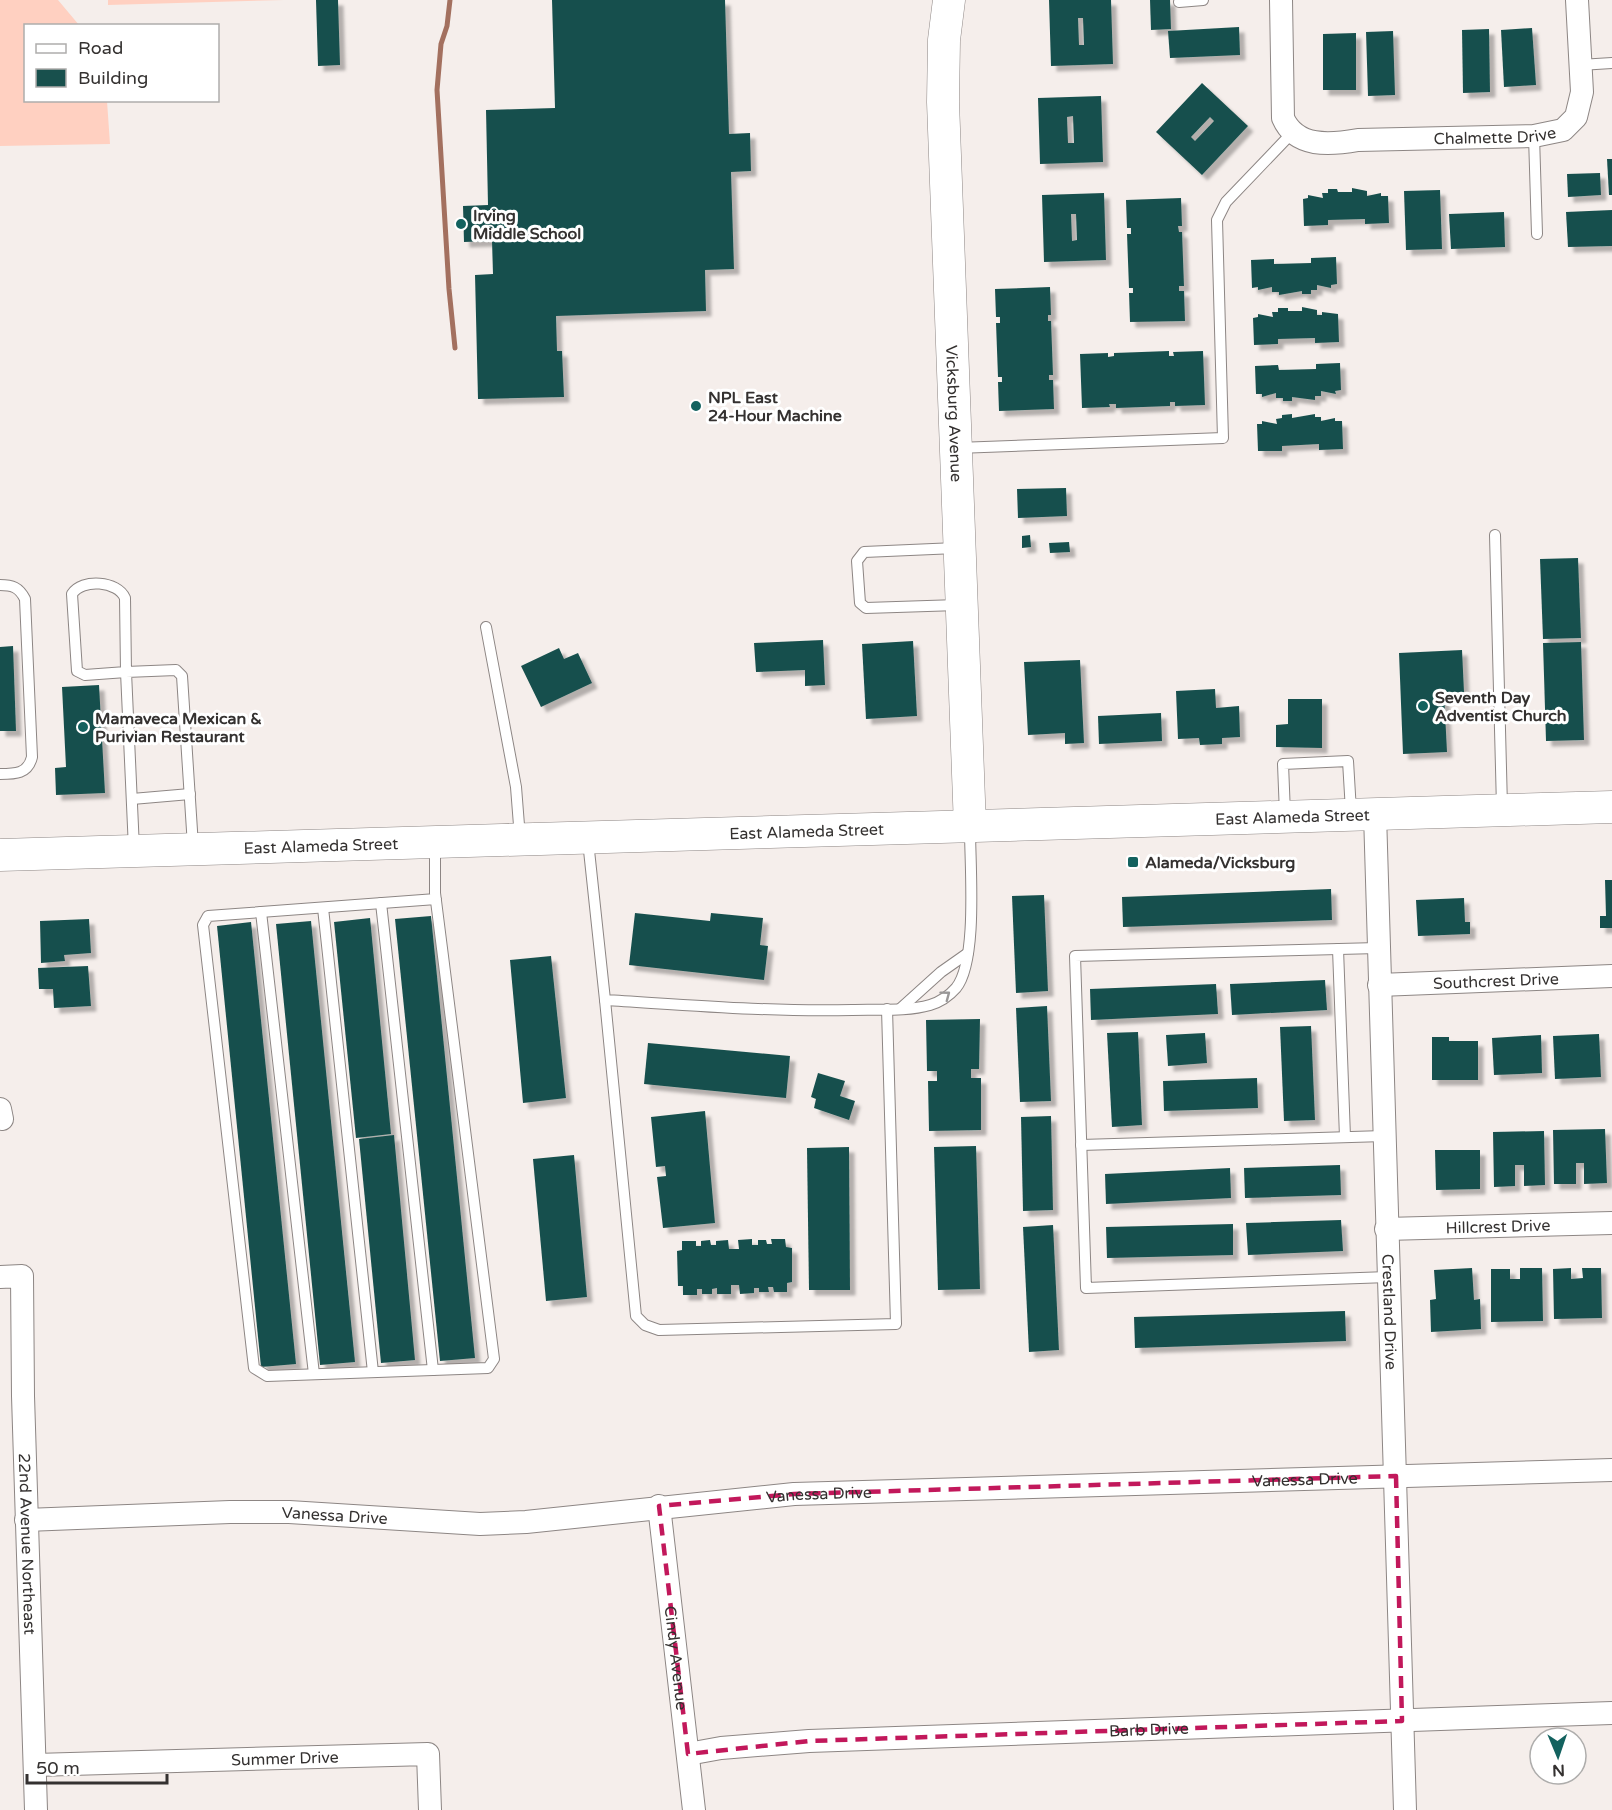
<svg xmlns="http://www.w3.org/2000/svg" width="1612" height="1810" font-family="'Varela Round',sans-serif">
<defs>
<filter id="shadow"><feDropShadow dx="5.5" dy="5.5" stdDeviation="1.5" flood-color="#0004"/></filter>
</defs>
<rect width="100%" height="100%" fill="#f5eeeb"/>
<g fill="#ffd0c1">
<polygon points="0,0 58,0 79,25 26,26 26,100 107,101 110,144 0,146"/>
<polygon points="108,0 284,0 108,5"/>
</g>
<g fill="none" stroke-linecap="round" stroke-linejoin="round">
<polyline stroke="#a3705f" stroke-width="5" points="450,0 447,26 441,44 437,90 449,289 455,348"/>
</g>
<g fill="#18504d" fill-rule="evenodd" filter="url(#shadow)">
<polygon points="316,0 338,0 340,65 318,66"/>
<polygon points="552,0 725,0 729,134 750,133 751,171 731,172 734,269 705,270 706,311 556,316 557,351 562,351 564,397 478,399 475,275 493,274 492,241 464,242 463,206 488,205 486,110 555,108"/>
<path d="M1049 0H1111L1113 64 1051 66ZM1078 18H1083L1084 45H1079Z"/>
<polygon points="1150,0 1170,0 1171,29 1151,30"/>
<polygon points="1239,27 1240,55 1170,58 1168,31"/>
<polygon points="1532,28 1536,85 1504,87 1501,30"/>
<polygon points="1489,29 1490,92 1463,93 1462,30"/>
<polygon points="1393,31 1395,95 1368,96 1366,32"/>
<polygon points="1356,33 1356,90 1323,90 1323,34"/>
<path d="M1202 83 1248 126 1202 175 1156 132ZM1210 117 1214 121 1195 141 1191 137Z"/>
<path d="M1101 96 1103 162 1040 164 1038 98ZM1073 116 1074 143H1068L1067 117Z"/>
<polygon points="1607,159 1612,159 1612,195 1609,195"/>
<polygon points="1600,173 1601,195 1568,197 1567,174"/>
<polygon points="1352,188 1367,191 1367,196 1381,193 1381,196 1388,196 1389,223 1365,224 1365,219 1328,220 1328,225 1304,226 1303,199 1308,198 1308,195 1323,198 1322,193 1328,193 1328,189 1337,189 1338,192 1352,192"/>
<polygon points="1440,190 1442,249 1406,250 1404,191"/>
<path d="M1104 193 1106 260 1044 262 1042 195ZM1071 214H1076L1077 240 1072 241Z"/>
<polygon points="1181,198 1182,226 1178,226 1179,232 1182,232 1184,286 1179,286 1179,291 1184,291 1185,321 1130,322 1129,293 1133,293 1133,288 1129,288 1127,234 1131,234 1131,228 1127,228 1126,200"/>
<polygon points="1612,210 1612,246 1568,247 1566,212"/>
<polygon points="1504,212 1505,247 1451,249 1449,214"/>
<polygon points="1336,257 1337,284 1331,285 1331,288 1317,285 1317,290 1311,290 1311,294 1302,294 1302,291 1279,295 1279,292 1272,292 1272,287 1258,290 1258,287 1252,288 1251,260 1274,259 1274,264 1311,263 1311,258"/>
<polygon points="1050,287 1051,315 1048,315 1048,321 1051,321 1053,375 1049,375 1049,380 1053,380 1054,409 999,411 998,382 1002,382 1002,377 998,377 996,323 1000,323 1000,317 996,317 995,289"/>
<polygon points="1302,307 1317,310 1317,315 1322,315 1322,312 1338,314 1339,342 1315,343 1315,338 1278,339 1278,344 1254,345 1253,318 1258,317 1258,314 1273,317 1272,312 1278,312 1278,308 1288,308 1288,311 1302,311"/>
<polygon points="1169,351 1169,356 1174,356 1173,352 1203,351 1205,405 1175,406 1175,402 1170,402 1170,406 1116,408 1116,404 1109,404 1110,407 1082,408 1080,354 1108,353 1108,357 1114,356 1114,353"/>
<polygon points="1340,363 1341,390 1335,391 1336,394 1321,391 1321,396 1315,396 1315,400 1292,397 1292,401 1283,401 1283,398 1276,398 1276,393 1262,397 1262,394 1256,394 1255,366 1278,365 1279,370 1316,369 1316,364"/>
<polygon points="1292,414 1292,418 1315,414 1315,417 1321,417 1321,421 1335,418 1335,421 1342,421 1343,449 1319,450 1319,444 1282,446 1282,451 1258,451 1257,424 1262,424 1262,421 1277,424 1276,419 1282,418 1282,415"/>
<polygon points="1066,488 1067,516 1018,518 1017,489"/>
<polygon points="1030,535 1031,547 1022,548 1022,536"/>
<polygon points="1069,542 1070,552 1050,553 1049,543"/>
<polygon points="1578,558 1581,638 1543,639 1540,559"/>
<polygon points="823,640 825,685 805,686 805,670 756,672 754,643"/>
<polygon points="913,641 917,716 866,719 862,644"/>
<polygon points="1581,642 1584,740 1546,741 1543,643"/>
<polygon points="13,646 16,731 0,731 0,647"/>
<polygon points="559,648 564,659 578,653 592,683 541,707 521,666"/>
<polygon points="1462,650 1464,692 1444,693 1447,752 1403,754 1399,653"/>
<polygon points="1080,660 1084,743 1065,744 1065,733 1028,735 1024,662"/>
<polygon points="99,685 105,793 56,795 55,768 66,767 62,687"/>
<polygon points="1215,689 1216,708 1239,706 1240,737 1222,738 1222,744 1200,745 1199,738 1178,739 1176,691"/>
<polygon points="1288,699 1322,699 1322,748 1276,747 1276,725 1288,724"/>
<polygon points="1161,713 1162,741 1099,744 1098,716"/>
<polygon points="1605,880 1612,880 1612,928 1600,928 1600,916 1606,916"/>
<polygon points="1331,889 1332,920 1123,927 1122,897"/>
<polygon points="1044,895 1048,991 1016,993 1012,896"/>
<polygon points="1464,898 1465,922 1470,922 1470,934 1418,936 1416,900"/>
<polygon points="635,913 710,921 711,913 763,918 760,945 768,946 764,980 629,965"/>
<polygon points="431,916 475,1358 440,1361 395,919"/>
<polygon points="370,918 391,1134 356,1138 334,922"/>
<polygon points="89,919 91,953 64,955 65,961 41,963 40,921"/>
<polygon points="311,921 355,1362 320,1365 276,924"/>
<polygon points="251,922 296,1364 261,1367 217,926"/>
<polygon points="551,956 566,1098 523,1103 510,960"/>
<polygon points="88,966 91,1006 54,1008 53,989 39,989 38,968"/>
<polygon points="1325,980 1327,1010 1232,1015 1230,984"/>
<polygon points="1216,984 1218,1014 1091,1020 1090,989"/>
<polygon points="1047,1006 1051,1101 1020,1102 1016,1008"/>
<polygon points="980,1019 979,1069 971,1069 971,1078 981,1078 981,1130 929,1131 928,1081 937,1081 937,1071 927,1071 926,1020"/>
<polygon points="1311,1026 1315,1120 1284,1121 1280,1027"/>
<polygon points="1138,1032 1142,1125 1112,1127 1107,1033"/>
<polygon points="1205,1033 1207,1063 1168,1066 1166,1035"/>
<polygon points="1599,1034 1601,1077 1555,1079 1553,1036"/>
<polygon points="1541,1035 1542,1073 1494,1075 1492,1038"/>
<polygon points="1432,1037 1449,1037 1449,1041 1478,1041 1478,1080 1432,1080"/>
<polygon points="648,1043 790,1056 786,1098 644,1084"/>
<polygon points="818,1073 845,1081 840,1096 855,1101 849,1120 814,1108 816,1099 811,1097"/>
<polygon points="1257,1078 1258,1108 1164,1111 1163,1081"/>
<polygon points="705,1111 715,1223 663,1228 657,1177 666,1176 665,1166 656,1167 651,1117"/>
<polygon points="1051,1116 1053,1210 1023,1211 1021,1117"/>
<polygon points="1605,1129 1607,1183 1584,1184 1584,1163 1576,1163 1576,1184 1554,1184 1553,1130"/>
<polygon points="1544,1131 1545,1185 1524,1186 1524,1165 1515,1165 1515,1186 1494,1187 1493,1132"/>
<polygon points="394,1135 415,1360 381,1363 359,1139"/>
<polygon points="976,1146 980,1289 938,1290 934,1147"/>
<polygon points="849,1147 850,1290 809,1290 807,1148"/>
<polygon points="1435,1150 1480,1150 1480,1189 1436,1190"/>
<polygon points="574,1155 587,1297 546,1301 533,1159"/>
<polygon points="1340,1165 1341,1195 1245,1198 1244,1168"/>
<polygon points="1230,1168 1231,1198 1106,1204 1105,1174"/>
<polygon points="1341,1220 1343,1251 1248,1255 1246,1223"/>
<polygon points="1233,1224 1233,1255 1107,1258 1106,1227"/>
<polygon points="1053,1225 1059,1350 1029,1352 1023,1227"/>
<polygon points="752,1239 752,1245 758,1245 758,1240 766,1240 767,1244 772,1244 771,1239 785,1239 786,1247 792,1248 792,1282 787,1283 787,1292 774,1292 773,1287 768,1287 769,1292 759,1292 759,1288 754,1288 754,1293 740,1294 739,1285 731,1285 731,1294 717,1294 717,1288 712,1289 712,1294 702,1294 702,1289 697,1289 697,1295 683,1295 683,1286 678,1286 677,1251 682,1250 682,1241 696,1241 696,1246 701,1246 701,1241 710,1240 711,1245 716,1245 716,1241 728,1240 729,1249 739,1249 738,1240"/>
<polygon points="1472,1268 1474,1300 1480,1299 1481,1329 1431,1332 1430,1300 1436,1299 1434,1270"/>
<polygon points="1520,1268 1542,1268 1543,1321 1491,1322 1491,1269 1510,1269 1510,1279 1520,1279"/>
<polygon points="1571,1268 1571,1279 1583,1278 1582,1268 1601,1268 1602,1318 1554,1319 1553,1269"/>
<polygon points="1345,1311 1346,1341 1135,1348 1134,1317"/>
</g>
<g fill="none" stroke-linecap="round" stroke-linejoin="round">
<defs>
<g id="lane">
<polyline points="1179,2 1203,0"/>
<polyline points="1580,65 1612,63"/>
<polyline points="1534,136 1537,234"/>
<polyline points="957,448 1223,438 1217,220 1226,202 1292,133"/>
<polyline points="1495,535 1502,807"/>
<polyline points="956,548 864,552 857,561 860,603 866,608 958,605"/>
<path d="M0 585C12 585 19 587 25 599L32 757C28 774 15 774 0 774"/>
<polyline points="486,627 516,787 520,838"/>
<polyline points="132,799 190,794"/>
<polyline points="1285,814 1283,764 1348,761 1351,811"/>
<path d="M588 841 605 1000C688 1005 770 1012 852 1010 877 1009 906 1012 930 1005 940 1002 949 996 956 988 978 961 970 866 970 830"/>
<polyline points="435,845 435,893 494,1359 488,1368 267,1376 254,1368 203,925 208,916 436,899"/>
<path d="M134 849 126 672 85 675 77 671 72 594C82 578 118 581 125 598L126 672 176 670 182 676 193 846"/>
<polyline points="381,903 433,1370"/>
<polyline points="323,908 373,1372"/>
<polyline points="261,912 314,1374"/>
<polyline points="1378,948 1075,956 1086,1288 1388,1277"/>
<polyline points="1338,949 1345,1137"/>
<polyline points="605,1000 636,1316 645,1325 659,1330 896,1324 887,1009"/>
<polyline points="900,1009 941,972 968,953"/>
<polyline points="1081,1145 1384,1136"/>
</g>
<g id="street">
<path id="s1" d="M1281 0 1283 118C1296 148 1330 145 1358 140L1534 136 1563 130 1576 117 1582 92 1577 0"/>
<path id="s2" d="M1375 814 1405 1810"/>
<path id="s3" d="M1379 985 1612 976"/>
<polyline points="0,1109 2,1119"/>
<path id="s4" d="M1386 1229 1612 1223"/>
<path id="s5" d="M0 1277 22 1276 23 1396 36 1810"/>
<path id="s6" d="M659 1506 694 1810"/>
<path id="s7" d="M26 1520 230 1512H289L480 1524 526 1522 794 1494 1612 1470"/>
<path id="s8" d="M688 1754 721 1748 809 1741 1612 1713"/>
<path id="s9" d="M35 1765 428 1754 430 1810"/>
</g>
<g id="secondary">
<path id="s10" d="M949 0 944 40 943 102 970 827"/>
<path id="s11" d="M0 855 1612 807"/>
</g>
</defs>
<use href="#lane" stroke="#8d8684" stroke-width="12"/>
<use href="#street" stroke="#8d8684" stroke-width="24"/>
<use href="#secondary" stroke="#8d8684" stroke-width="33"/>
<use href="#lane" stroke="#fff" stroke-width="10"/>
<use href="#street" stroke="#fff" stroke-width="22"/>
<use href="#secondary" stroke="#fff" stroke-width="32"/>
</g>
<defs><path id="oneway-chevron" d="M-2-3.5L2.5 0L-2 3.5" fill="none" stroke-width="1.6" stroke-linecap="round" stroke-linejoin="round" transform="scale(1.5)"/></defs>
<use stroke="#9a9898" href="#oneway-chevron" transform="translate(946 995) rotate(-37)"/>
<path fill="none" stroke="#c2185b" stroke-width="4.5" stroke-dasharray="12 8" stroke-linejoin="round" d="M1396 1476 1402 1721 809 1741 688 1754 659 1506 794 1494Z"/>
<g fill="#13625f" stroke="#fff" stroke-width="2">
<circle cx="461" cy="224" r="6"/>
<circle cx="696" cy="406" r="6"/>
<circle cx="1423" cy="706" r="6"/>
<circle cx="83" cy="727" r="6"/>
<rect x="1127" y="856" width="12" height="12" rx="3"/>
</g>
<g text-anchor="middle" stroke-width="6" stroke-linejoin="round" paint-order="stroke">
<g font-size="16" fill="#343130" stroke="#fff">
<text dy="6" stroke="none"><textPath href="#s1" startOffset="340">Chalmette Drive</textPath></text>
<text dy="6" stroke="none"><textPath href="#s10" startOffset="414">Vicksburg Avenue</textPath></text>
<text dy="6" stroke="none"><textPath href="#s11" startOffset="1293">East Alameda Street</textPath></text>
<text dy="6" stroke="none"><textPath href="#s11" startOffset="807">East Alameda Street</textPath></text>
<text dy="6" stroke="none"><textPath href="#s11" startOffset="321">East Alameda Street</textPath></text>
<text dy="6" stroke="none"><textPath href="#s3" startOffset="117">Southcrest Drive</textPath></text>
<text dy="6" stroke="none"><textPath href="#s4" startOffset="112">Hillcrest Drive</textPath></text>
<text dy="6" stroke="none"><textPath href="#s2" startOffset="498">Crestland Drive</textPath></text>
<text dy="6" stroke="none"><textPath href="#s7" startOffset="1281">Vanessa Drive</textPath></text>
<text dy="6" stroke="none"><textPath href="#s7" startOffset="795">Vanessa Drive</textPath></text>
<text dy="6" stroke="none"><textPath href="#s7" startOffset="309">Vanessa Drive</textPath></text>
<text dy="6" stroke="none"><textPath href="#s5" startOffset="290">22nd Avenue Northeast</textPath></text>
<text dy="6" stroke="none"><textPath href="#s6" startOffset="153">Cindy Avenue</textPath></text>
<text dy="6" stroke="none"><textPath href="#s8" startOffset="462">Barb Drive</textPath></text>
<text dy="6" stroke="none"><textPath href="#s9" startOffset="250">Summer Drive</textPath></text>
</g>
<g font-size="16" font-weight="bold" fill="#343130" stroke="#fff" text-anchor="start">
<text x="473" y="221">Irving<tspan x="473" dy="18">Middle School</tspan></text>
<text x="708" y="403">NPL East<tspan x="708" dy="18">24-Hour Machine</tspan></text>
<text x="1435" y="703">Seventh Day<tspan x="1435" dy="18">Adventist Church</tspan></text>
<text x="95" y="724">Mamaveca Mexican &amp;<tspan x="95" dy="18">Purivian Restaurant</tspan></text>
<text x="1145" y="868">Alameda/Vicksburg</text>
</g>
</g>
<rect x="24" y="24" width="195" height="78" fill="#ffffff" stroke="#aeadac" stroke-width="1.5"/>
<rect x="36" y="44" width="30" height="9" fill="#ffffff" stroke="#aeadac" stroke-width="1.5"/>
<text x="78" y="54" font-size="18" fill="#343130">Road</text>
<rect x="36" y="69" width="30" height="18" fill="#18504d" stroke="#aeadac" stroke-width="1.5"/>
<text x="78" y="84" font-size="18" fill="#343130">Building</text>
<g transform="translate(1558 1756) rotate(178)"><circle r="28" fill="#ffffff" stroke="#aeadac" stroke-width="1.5"/>
<path d="M0-4.5L10 22L0 15L-10 22Z" fill="#13625f"/>
<text y="-9" font-size="16" font-weight="bold" text-anchor="middle" fill="#343130">N</text>
</g>
<path d="M27 1774v9h140v-9" fill="none" stroke="#343130" stroke-width="3"/>
<text x="36" y="1774" font-size="18" fill="#343130" stroke="#ffffff" stroke-width="4.5" paint-order="stroke">50 m</text>
</svg>
